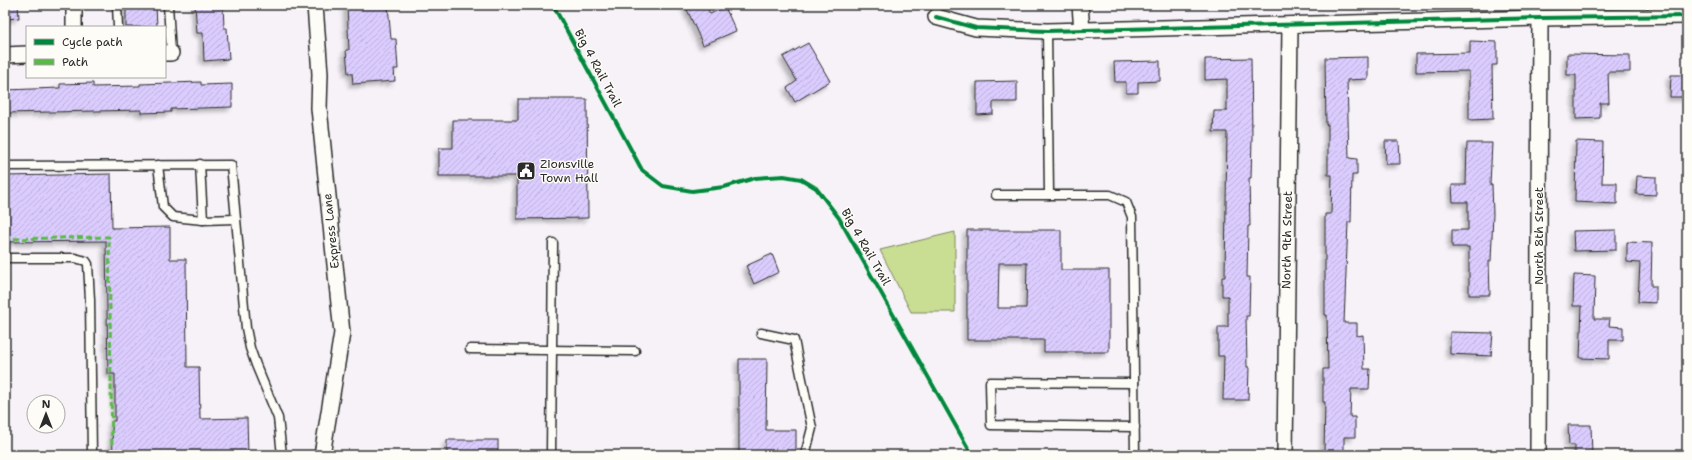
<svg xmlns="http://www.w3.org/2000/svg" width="1692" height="460" font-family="'Shantell Sans',sans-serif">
<defs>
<pattern id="building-hatch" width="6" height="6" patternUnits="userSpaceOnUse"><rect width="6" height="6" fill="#dbccfe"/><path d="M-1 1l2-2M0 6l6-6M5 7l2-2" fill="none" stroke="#bcafda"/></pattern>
<filter id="shadow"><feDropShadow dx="-3.5" dy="3.5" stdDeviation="2" flood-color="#0004"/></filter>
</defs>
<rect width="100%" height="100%" fill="#f6f2f8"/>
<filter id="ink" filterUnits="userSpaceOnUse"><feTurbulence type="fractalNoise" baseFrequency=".025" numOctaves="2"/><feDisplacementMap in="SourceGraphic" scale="8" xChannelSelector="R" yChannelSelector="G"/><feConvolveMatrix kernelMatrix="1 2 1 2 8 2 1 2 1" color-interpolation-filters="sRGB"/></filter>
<g filter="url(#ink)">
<polygon fill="#c9de93" stroke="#7a845f" points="955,232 955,312 911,312 880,250"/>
<g fill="url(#building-hatch)" stroke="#2b2b2b" fill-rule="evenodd" filter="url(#shadow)">
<polygon points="5,5 18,5 19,18 5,19"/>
<polygon points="126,5 156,5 157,27 126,27"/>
<polygon points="195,5 223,5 224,28 227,28 229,59 204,61 203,33 197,33"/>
<polygon points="347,5 388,5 391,39 396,39 398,69 394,69 395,81 353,84 352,73 348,73 346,50 349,50"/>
<polygon points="685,5 706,5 710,14 725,7 736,31 703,45"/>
<polygon points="1470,41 1497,42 1497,65 1492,65 1493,119 1469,120 1469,71 1416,72 1416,54 1470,53"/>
<polygon points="808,43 830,81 795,102 787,88 797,81 783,57"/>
<polygon points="1567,54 1630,55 1630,72 1608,72 1609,103 1600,103 1600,118 1576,119 1576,75 1567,75"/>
<polygon points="1368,57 1368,79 1347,80 1349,158 1357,159 1357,175 1352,175 1351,222 1348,222 1344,323 1357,323 1357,336 1363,335 1364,369 1370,369 1369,389 1351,389 1350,417 1355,417 1355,437 1344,437 1344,454 1324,454 1325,402 1323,402 1323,369 1328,369 1327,315 1325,315 1325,214 1331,214 1332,175 1328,175 1328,124 1326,125 1325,58"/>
<polygon points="1251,58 1252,138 1251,178 1249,178 1250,226 1248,226 1247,277 1250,277 1249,316 1246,316 1247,367 1249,367 1248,400 1223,400 1224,356 1218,356 1218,327 1228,327 1228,296 1222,296 1222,277 1225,277 1227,132 1213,132 1214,111 1227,111 1227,79 1205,80 1205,59"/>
<polygon points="1160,61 1160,81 1138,82 1138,93 1126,93 1126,82 1115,82 1114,62"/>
<polygon points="1671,75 1687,75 1687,97 1670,97"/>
<polygon points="1017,81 1017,102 993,102 993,114 977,115 977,82"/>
<polygon points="201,82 201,85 232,84 232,107 171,109 171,112 141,113 141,110 5,113 5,90 60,88 60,84 93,83 93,87 140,86 140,84"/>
<polygon points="518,99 587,99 588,218 517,219 517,176 439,176 439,148 453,148 453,120 518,120"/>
<polygon points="1385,141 1399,141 1400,164 1386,164"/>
<polygon points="1576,141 1603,142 1602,183 1617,183 1617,204 1575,202"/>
<polygon points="1467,143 1492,143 1490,185 1492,185 1493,214 1491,261 1489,261 1490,295 1469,295 1469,247 1452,247 1452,230 1468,230 1468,202 1453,202 1452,185 1466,185"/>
<polygon points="111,174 112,228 170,227 170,259 186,259 187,367 199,367 200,419 247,418 248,455 113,455 112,421 115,421 115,374 108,374 106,241 5,242 5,176"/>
<polygon points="1637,176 1656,177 1656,195 1636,194"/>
<path d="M967 230H1061V270H1109V352H1044V340H967ZM999 263H1027L1026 308H998Z"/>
<polygon points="1616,230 1616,250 1574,251 1573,231"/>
<polygon points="1627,242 1652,243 1651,286 1656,286 1656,303 1638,302 1640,263 1627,262"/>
<polygon points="772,254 779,272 754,284 746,266"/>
<polygon points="1574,275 1595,276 1594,319 1610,319 1609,326 1623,327 1623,340 1609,340 1609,359 1580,358 1582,306 1573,306"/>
<polygon points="1450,332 1493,333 1491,356 1450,354"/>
<polygon points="739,359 767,359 766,430 796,430 796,455 739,455"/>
<polygon points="1568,425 1591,425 1592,455 1575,455 1575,445 1569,445"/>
<rect x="447" y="440" width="51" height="15"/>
</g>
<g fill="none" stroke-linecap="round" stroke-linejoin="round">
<defs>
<g id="service">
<polyline points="117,5 118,27"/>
<polyline points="168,5 171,53"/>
<polyline points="1047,31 1049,195"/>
<polyline points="200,164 203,220"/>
<polyline points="158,165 163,207 173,217 203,220 235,219"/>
<polyline points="5,166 231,165 246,328 250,348 256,365 278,418 282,455"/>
<polyline points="996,195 1110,195 1126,202 1132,217 1135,455"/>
<polyline points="5,258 75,258 86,261 88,264 90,300 92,455"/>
<polyline points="761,333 794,340 812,428 805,455"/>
<polyline points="470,349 635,351"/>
<polyline points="1134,383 990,382 991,425 1135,427"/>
<polyline points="551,455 553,243"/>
</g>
<g id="minor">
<polyline points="74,5 74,27"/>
<polyline points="315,5 320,74 319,108 342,333 322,455"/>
<polyline points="1080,5 1082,31"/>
<polyline points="936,17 976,28 1047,31 1540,18 1687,16"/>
<polyline points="165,53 171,53"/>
<polyline points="5,55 27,54"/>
<polyline points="1285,455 1290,25"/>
<polyline points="1538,455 1540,18"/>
</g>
</defs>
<use href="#service" stroke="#2b2b2b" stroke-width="11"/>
<use href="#minor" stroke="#2b2b2b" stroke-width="18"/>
<use href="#service" stroke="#fdfcf7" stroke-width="8"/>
<use href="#minor" stroke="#fdfcf7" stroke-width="15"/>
<polyline stroke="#58b947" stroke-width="3" stroke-dasharray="6 3" stroke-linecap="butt" points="5,239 109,237 112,455"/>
<defs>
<g id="cycleway">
<polyline points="553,5 642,170 663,186 692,191 724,187 755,178 784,176 801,179 816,188 839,218 972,455"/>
<polyline points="936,17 976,28 1047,31 1540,18 1687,16"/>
</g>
</defs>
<use href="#cycleway" stroke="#fdfcf7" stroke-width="6"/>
<use href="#cycleway" stroke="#00873e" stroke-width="4"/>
</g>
</g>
<defs>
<symbol id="civic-square" viewBox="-11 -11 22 22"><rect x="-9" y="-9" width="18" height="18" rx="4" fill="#2b2b2b" stroke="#fdfcf7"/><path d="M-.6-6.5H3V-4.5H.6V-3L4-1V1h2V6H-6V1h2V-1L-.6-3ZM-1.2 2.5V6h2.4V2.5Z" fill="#fff"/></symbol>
</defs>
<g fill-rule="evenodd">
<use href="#civic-square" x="515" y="160" width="22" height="22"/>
</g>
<g text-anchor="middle" stroke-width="3" stroke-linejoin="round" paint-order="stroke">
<g font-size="12" fill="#2b2b2b" stroke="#fdfcf7">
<text transform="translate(598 68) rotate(62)" y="4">Big 4 Rail Trail</text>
<text transform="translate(331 231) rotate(-96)" y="4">Express Lane</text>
<text transform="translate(1539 236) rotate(-90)" y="4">North 8th Street</text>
<text transform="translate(1287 240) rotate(-89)" y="4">North 9th Street</text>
<text transform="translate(866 247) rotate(60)" y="4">Big 4 Rail Trail</text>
</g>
<g font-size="12" fill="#2b2b2b" stroke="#fdfcf7" text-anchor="start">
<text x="540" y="168">Zionsville<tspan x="540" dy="14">Town Hall</tspan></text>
</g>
</g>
<rect width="1692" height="460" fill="none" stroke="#fdfcf7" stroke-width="20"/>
<rect x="10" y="10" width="1672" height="440" fill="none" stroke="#2b2b2b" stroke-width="1.5" filter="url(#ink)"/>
<rect x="26" y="26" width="140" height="52" fill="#fdfcf7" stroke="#a9a8a5"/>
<rect x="34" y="39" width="20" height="6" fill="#00873e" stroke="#a9a8a5"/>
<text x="62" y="46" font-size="12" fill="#2b2b2b">Cycle path</text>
<rect x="34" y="59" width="20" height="6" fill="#58b947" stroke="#a9a8a5"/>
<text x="62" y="66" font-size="12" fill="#2b2b2b">Path</text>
<g transform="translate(46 414)"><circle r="19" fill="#fdfcf7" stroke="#a9a8a5"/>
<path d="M0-3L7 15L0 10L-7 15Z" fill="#2b2b2b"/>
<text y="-6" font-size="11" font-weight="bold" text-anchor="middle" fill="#2b2b2b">N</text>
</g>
</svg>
